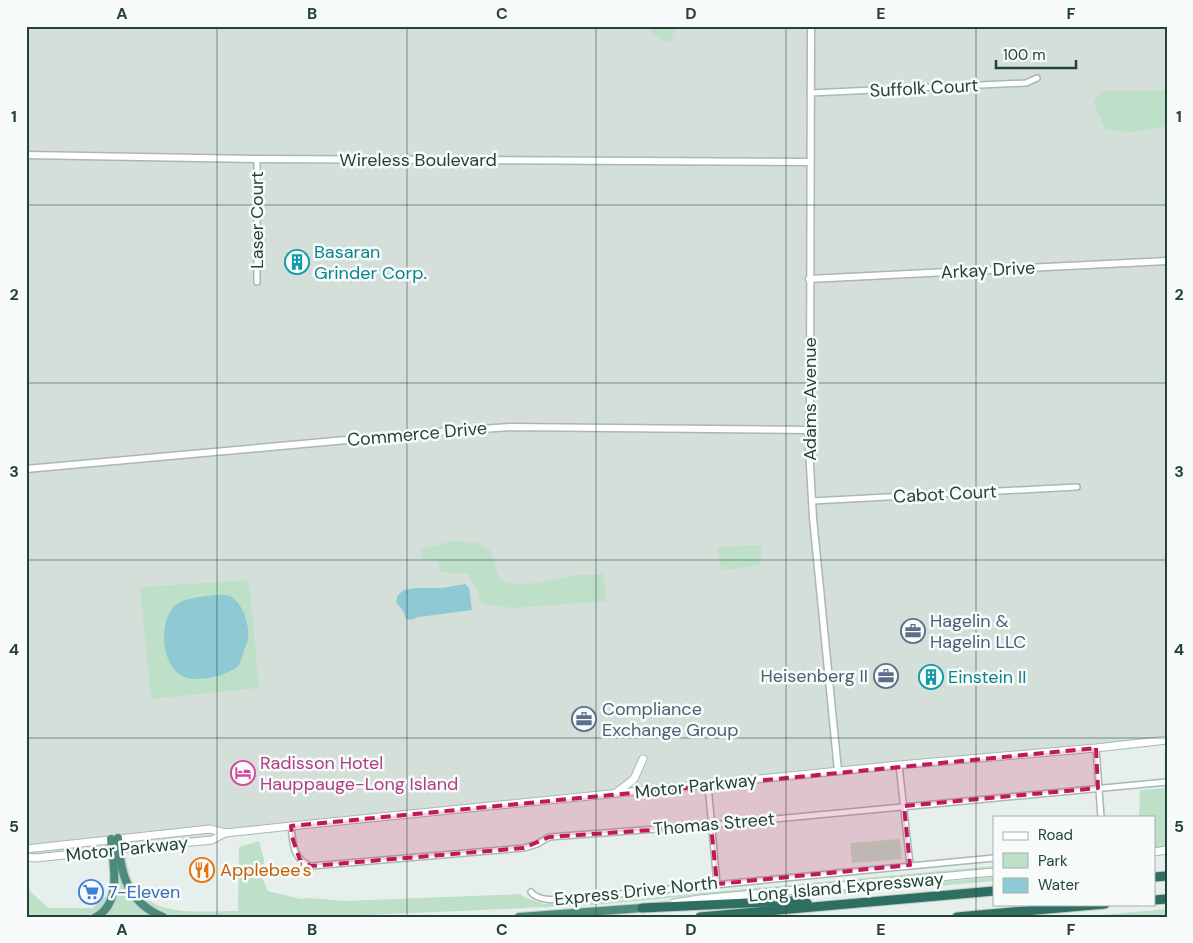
<svg xmlns="http://www.w3.org/2000/svg" width="1193" height="943" font-family="'DM Sans',sans-serif">
<rect width="100%" height="100%" fill="#e6efeb"/>
<polygon fill="#d4dfda" points="26,26 1167,26 1167,740 225,833 177,844 26,856"/>
<g fill="#bfe0c8">
<polygon points="644,26 676,26 670,43 661,39"/>
<polygon points="1167,90 1167,126 1134,132 1105,130 1094,102 1102,91"/>
<path d="M452 541 477 543 490 550 500 581C526 589 551 579 577 575 586 574 595 575 604 574L606 601 514 608 482 604 478 592 468 574 439 572V561L421 558 422 549Z"/>
<polygon points="762,545 760,565 722,571 717,547"/>
<polygon points="249,580 259,688 151,699 140,587"/>
<polygon points="1167,788 1167,846 1154,848 1154,817 1139,817 1140,790"/>
<polygon points="900,839 902,859 852,863 850,843"/>
<path d="M259 841 264 859 263 880 268 891 301 899 310 898 344 901 520 894 526 898 544 904 636 899 994 866V868L594 905 343 916V915L335 916 176 917C149 911 120 886 124 856L126 857C134 921 189 911 238 911L239 847Z"/>
<path d="M120 877C128 894 138 906 154 917H103C112 910 118 900 118 889 118 883 117 882 120 877Z"/>
<polygon points="994,877 994,881 846,894 776,897"/>
<polygon points="26,883 31,892 48,908 93,908 102,898 110,897 100,910 89,916 26,915"/>
<polygon points="1167,909 1167,917 1081,917 1157,910"/>
</g>
<g fill="#8ec9d4">
<polygon points="465,584 469,588 472,610 419,617 411,620 406,619 403,611 396,602 398,595 404,590 416,588 442,588"/>
<path d="M215 595C219 595 226 594 230 596 243 603 250 625 248 639 248 643 245 646 244 650 242 656 241 666 234 669 223 676 208 679 194 679 163 678 157 629 172 609 181 597 202 597 215 595Z"/>
</g>
<g fill="none" stroke-linecap="round" stroke-linejoin="round">
<defs>
<g id="minor">
<polyline points="810,93 1026,83 1037,78"/>
<polyline points="257,159 257,282"/>
<polyline points="812,501 1077,487"/>
<polyline points="1096,748 1101,817"/>
<polyline points="899,765 910,865"/>
<polyline points="708,785 717,884"/>
<path d="M291 826C293 845 293 859 311 866L524 848 537 844 549 837 711 825 1167 782"/>
<path d="M531 892C541 904 563 898 578 898L994 858"/>
</g>
<g id="tertiary">
<polyline points="811,26 810,402 808,430 813,518 838,771"/>
<polyline points="26,155 257,159 810,162"/>
<polyline points="809,279 1167,261"/>
<polyline points="26,469 424,433 510,427 808,430"/>
</g>
<g id="secondary">
<polyline points="616,793 634,779 643,759"/>
<polyline points="26,849 210,829 225,833"/>
<polyline points="1154,852 1167,850"/>
<polyline points="26,857 35,858 212,840 225,833 291,826 899,765 1096,748 1167,740"/>
<polyline points="674,903 700,899 994,872"/>
</g>
<g id="trunk">
<path d="M118 838C120 873 127 902 163 917"/>
<path d="M96 917C123 902 113 864 111 839"/>
<polyline points="519,917 642,908"/>
</g>
<g id="motorway">
<polyline points="1154,877 1167,876"/>
<polyline points="1154,900 1167,899"/>
<polyline points="642,908 792,901 807,903"/>
<polyline points="700,917 994,891"/>
<polyline points="957,917 1105,904"/>
</g>
</defs>
<use href="#minor" stroke="#a8b8b2" stroke-width="8"/>
<use href="#tertiary" stroke="#a8b8b2" stroke-width="9"/>
<use href="#secondary" stroke="#a4bbb3" stroke-width="9"/>
<use href="#trunk" stroke="#c2cac8" stroke-width="10"/>
<use href="#motorway" stroke="#c2cac8" stroke-width="11"/>
<use href="#minor" stroke="#fff" stroke-width="5"/>
<use href="#tertiary" stroke="#fff" stroke-width="6"/>
<use href="#secondary" stroke="#fff" stroke-width="7"/>
<use href="#trunk" stroke="#4c8a7c" stroke-width="8"/>
<use href="#motorway" stroke="#2f6f62" stroke-width="9"/>
</g>
<path fill="#c2185b" fill-opacity="0.2" stroke="#c2185b" stroke-width="4" stroke-dasharray="10 6" stroke-linejoin="round" d="M1096 748 1098 788 904 806 910 865 717 884 711 826 549 837 524 848 311 866 300 860 292 837 291 826Z"/>
<path fill="none" stroke="#24423a" stroke-width="1" stroke-opacity="0.55" d="M217 26V917M407 26V917M596 26V917M786 26V917M976 26V917M26 205H1167M26 383H1167M26 560H1167M26 738H1167"/>
<defs>
<symbol id="building-ring" viewBox="-11 -11 22 22"><circle r="9.5" fill="#f7fbf9" stroke="#0f9aa8" stroke-width="1.5"/><path d="M-4-6H4V6H1V3H-1V6H-4ZM-2.5-4.3h1.7v1.8h-1.7ZM.8-4.3h1.7v1.8H.8ZM-2.5-1h1.7V.8h-1.7ZM.8-1h1.7V.8H.8Z" fill="#0f9aa8"/></symbol>
<symbol id="office-ring" viewBox="-11 -11 22 22"><circle r="9.5" fill="#f7fbf9" stroke="#5c6f8a" stroke-width="1.5"/><path d="M-6-3h4V-5.5h4V-3h4V5H-6ZM-1-4.5V-3h2v-1.5ZM-6 0V1H6V0Z" fill="#5c6f8a"/></symbol>
<symbol id="hotel-ring" viewBox="-11 -11 22 22"><circle r="9.5" fill="#f7fbf9" stroke="#d1479c" stroke-width="1.5"/><path d="M-6-4.5h1.5V1H6V5H4.5V3h-9V5H-6ZM-4 0a1.8 1.8 0 1 1 3.6 0ZM.5 0V-2.5h3Q6-2.5 6 0Z" fill="#d1479c"/></symbol>
<symbol id="restaurant-ring" viewBox="-11 -11 22 22"><circle r="9.5" fill="#f7fbf9" stroke="#e8710a" stroke-width="1.5"/><path d="M-5-6h1v4h1v-4h1v4h1v-4h1v5L-1.5 .5V6h-2V.5L-5-1ZM5-6V6H3V1.5H1.5Q1.5-4 5-6Z" fill="#e8710a"/></symbol>
<symbol id="supermarket-ring" viewBox="-11 -11 22 22"><circle r="9.5" fill="#f7fbf9" stroke="#3f7fe0" stroke-width="1.5"/><path d="M-6-5.5h2.5l.6 2H6L4.5 2H-2.5L-4.4-4H-6ZM-1.5 3.2a1.3 1.3 0 1 0 .1 0ZM3 3.2a1.3 1.3 0 1 0 .1 0Z" fill="#3f7fe0"/></symbol>
</defs>
<g fill-rule="evenodd">
<use href="#building-ring" x="283" y="248" width="28" height="28"/>
<use href="#office-ring" x="899" y="617" width="28" height="28"/>
<use href="#office-ring" x="872" y="662" width="28" height="28"/>
<use href="#building-ring" x="917" y="663" width="28" height="28"/>
<use href="#office-ring" x="570" y="705" width="28" height="28"/>
<use href="#hotel-ring" x="229" y="759" width="28" height="28"/>
<use href="#restaurant-ring" x="188" y="856" width="28" height="28"/>
<use href="#supermarket-ring" x="77" y="878" width="28" height="28"/>
</g>
<g text-anchor="middle" stroke-width="5" stroke-linejoin="round" paint-order="stroke">
<g font-size="18" fill="#24423a" stroke="#f7fbf9">
<text transform="translate(924 88) rotate(-3)" y="6">Suffolk Court</text>
<text x="418" y="166">Wireless Boulevard</text>
<text transform="translate(257 220) rotate(-90)" y="6">Laser Court</text>
<text transform="translate(988 270) rotate(-3)" y="6">Arkay Drive</text>
<text transform="translate(810 399) rotate(-90)" y="6">Adams Avenue</text>
<text transform="translate(417 434) rotate(-5)" y="6">Commerce Drive</text>
<text transform="translate(945 494) rotate(-3)" y="6">Cabot Court</text>
<text transform="translate(696 786) rotate(-6)" y="6">Motor Parkway</text>
<text transform="translate(714 824) rotate(-5)" y="6">Thomas Street</text>
<text transform="translate(127 849) rotate(-6)" y="6">Motor Parkway</text>
<text transform="translate(846 887) rotate(-5)" y="6">Long Island Expressway</text>
<text transform="translate(636 891) rotate(-6)" y="6">Express Drive North</text>
</g>
<g font-size="18" fill="#0d838f" stroke="#f7fbf9" text-anchor="start">
<text x="314" y="258">Basaran<tspan x="314" dy="21">Grinder Corp.</tspan></text>
<text x="948" y="683">Einstein II</text>
</g>
<g font-size="18" fill="#4e5e75" stroke="#f7fbf9" text-anchor="start">
<text x="930" y="627">Hagelin &amp;<tspan x="930" dy="21">Hagelin LLC</tspan></text>
<text x="868" y="682" text-anchor="end">Heisenberg II</text>
<text x="602" y="715">Compliance<tspan x="602" dy="21">Exchange Group</tspan></text>
</g>
<g font-size="18" fill="#b23c85" stroke="#f7fbf9" text-anchor="start">
<text x="260" y="769">Radisson Hotel<tspan x="260" dy="21">Hauppauge-Long Island</tspan></text>
</g>
<g font-size="18" fill="#c56008" stroke="#f7fbf9" text-anchor="start">
<text x="220" y="876">Applebee's</text>
</g>
<g font-size="18" fill="#366cbe" stroke="#f7fbf9" text-anchor="start">
<text x="108" y="898">7-Eleven</text>
</g>
</g>
<rect width="1193" height="943" fill="none" stroke="#f7fbf9" stroke-width="55"/>
<rect x="993" y="816" width="162" height="90" fill="#f7fbf9" stroke="#a3b1ad"/>
<rect x="1003" y="832" width="25" height="8" fill="#ffffff" stroke="#a3b1ad"/>
<text x="1038" y="840" font-size="15" fill="#24423a">Road</text>
<rect x="1003" y="853" width="25" height="15" fill="#bfe0c8" stroke="#a3b1ad"/>
<text x="1038" y="866" font-size="15" fill="#24423a">Park</text>
<rect x="1003" y="878" width="25" height="15" fill="#8ec9d4" stroke="#a3b1ad"/>
<text x="1038" y="890" font-size="15" fill="#24423a">Water</text>
<path d="M996 60v8h80v-8" fill="none" stroke="#24423a" stroke-width="2.5"/>
<text x="1003" y="60" font-size="15" fill="#24423a" stroke="#f7fbf9" stroke-width="4" paint-order="stroke">100 m</text>
<rect x="28" y="28" width="1138" height="888" fill="none" stroke="#24423a" stroke-width="2"/>
<g font-size="16" text-anchor="middle" font-weight="bold" fill="#24423a">
<text x="122" y="19">A</text>
<text x="312" y="19">B</text>
<text x="502" y="19">C</text>
<text x="691" y="19">D</text>
<text x="881" y="19">E</text>
<text x="1071" y="19">F</text>
<text x="14" y="122">1</text>
<text x="1179" y="122">1</text>
<text x="14" y="300">2</text>
<text x="1179" y="300">2</text>
<text x="14" y="477">3</text>
<text x="1179" y="477">3</text>
<text x="14" y="655">4</text>
<text x="1179" y="655">4</text>
<text x="14" y="832">5</text>
<text x="1179" y="832">5</text>
<text x="122" y="935">A</text>
<text x="312" y="935">B</text>
<text x="502" y="935">C</text>
<text x="691" y="935">D</text>
<text x="881" y="935">E</text>
<text x="1071" y="935">F</text>
</g>
</svg>
